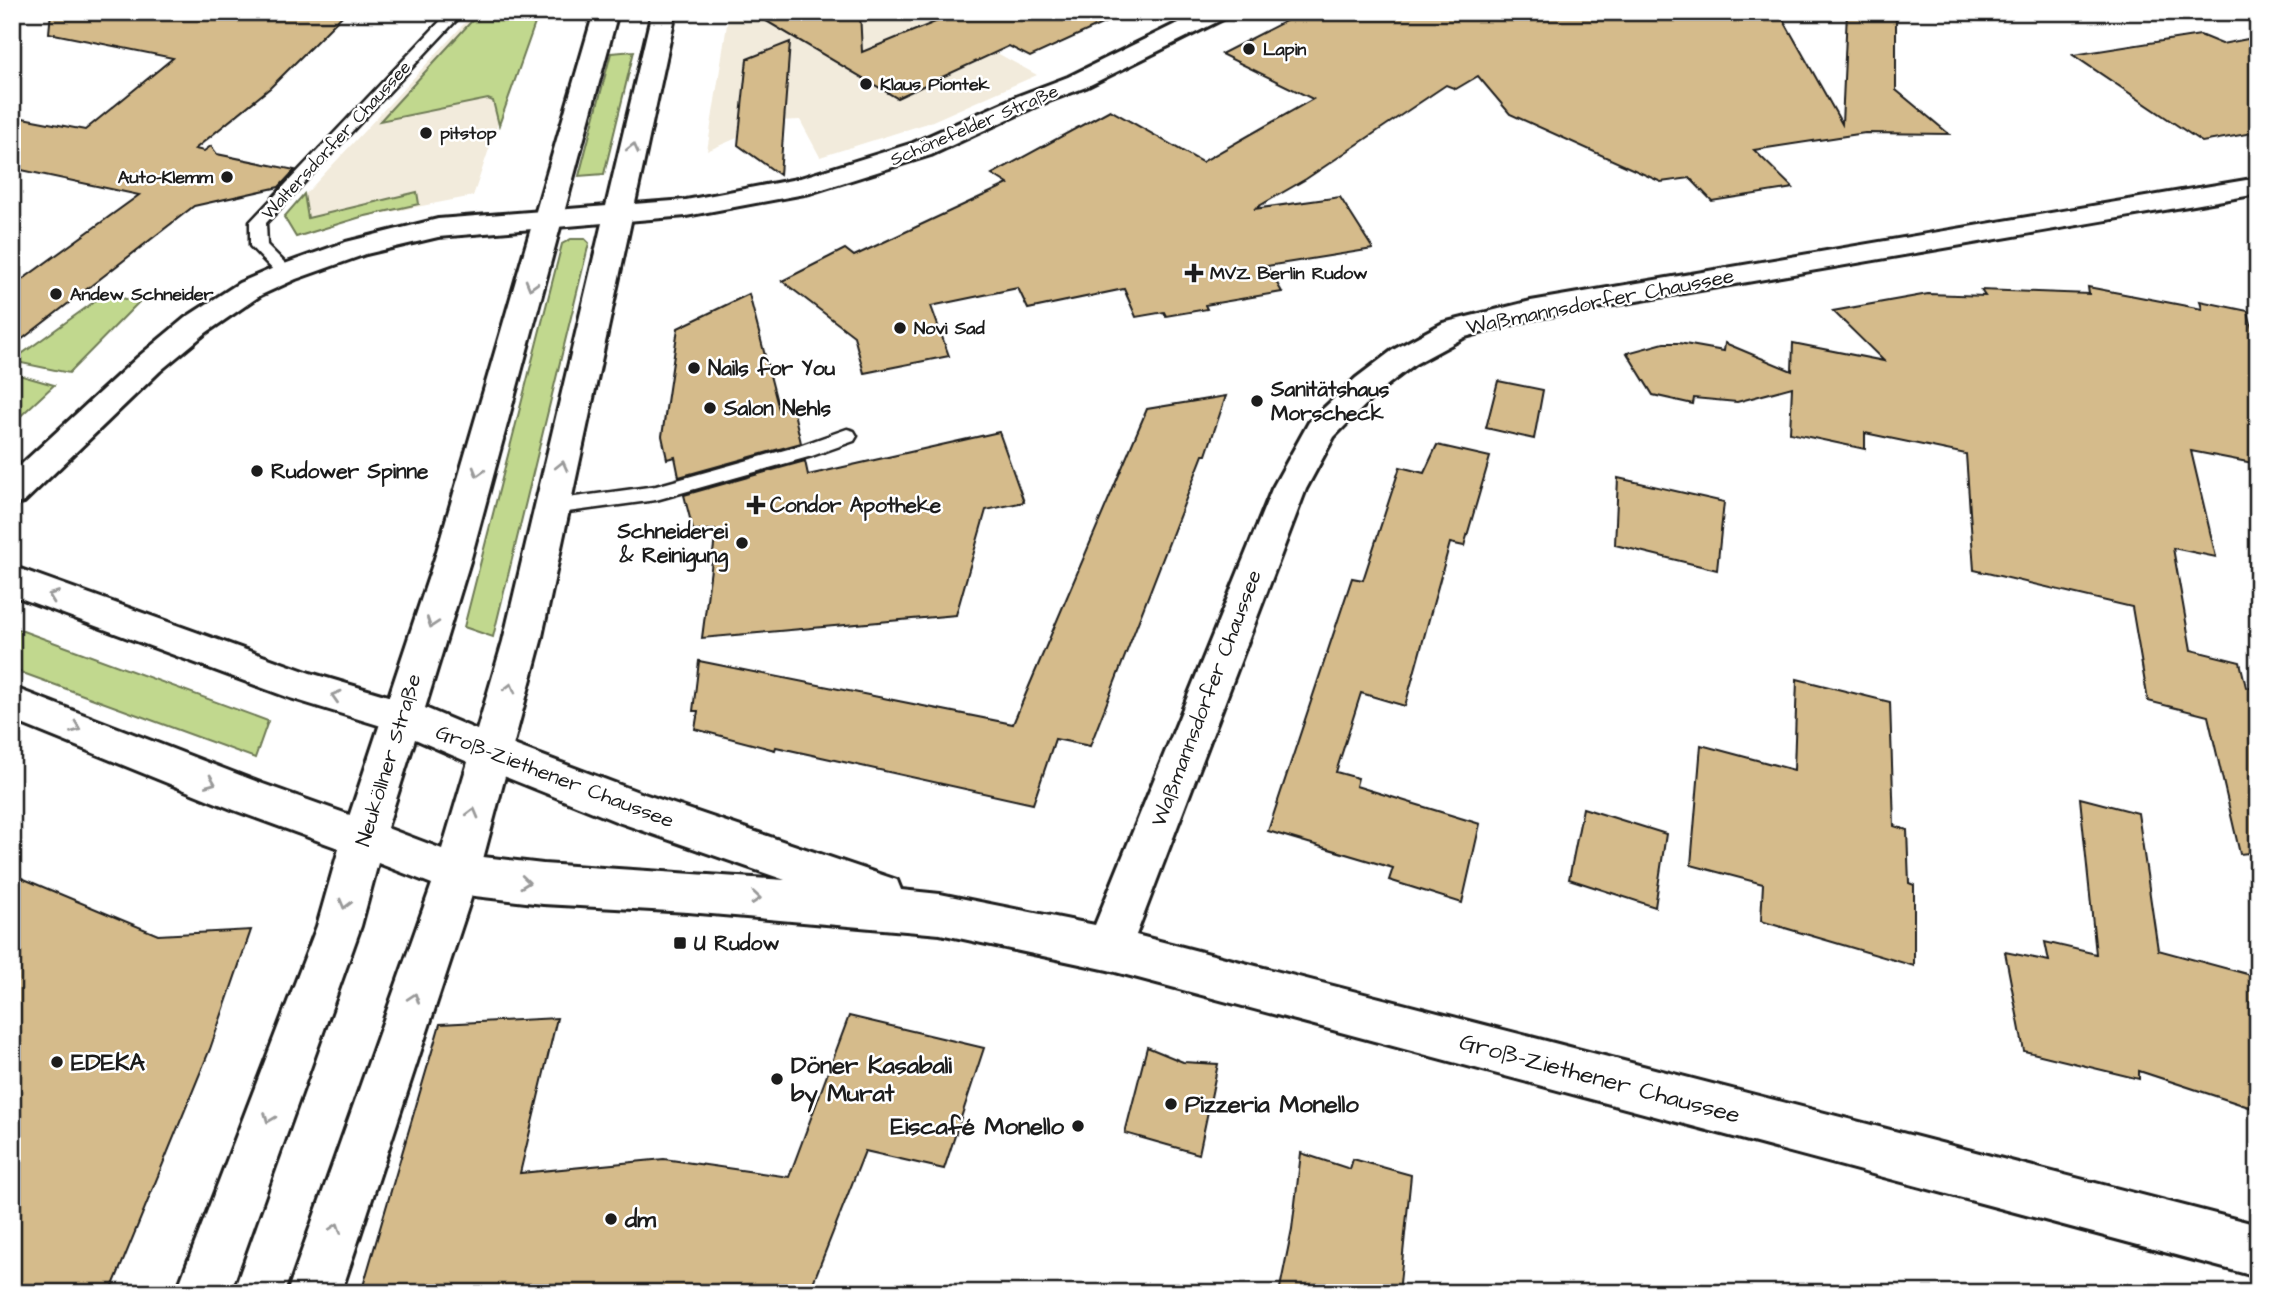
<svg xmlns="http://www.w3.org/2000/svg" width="2270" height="1305" font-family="'Architects Daughter',sans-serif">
<rect width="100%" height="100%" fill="#fff"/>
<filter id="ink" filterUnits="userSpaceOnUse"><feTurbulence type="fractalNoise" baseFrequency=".0143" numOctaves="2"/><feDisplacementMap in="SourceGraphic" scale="14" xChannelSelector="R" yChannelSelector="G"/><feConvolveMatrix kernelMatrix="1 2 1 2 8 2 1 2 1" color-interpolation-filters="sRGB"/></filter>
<g filter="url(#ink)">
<g fill="#f2ebdc">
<polygon points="475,12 536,12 473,196 360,218 296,238 285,216"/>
<polygon points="729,12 923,12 1037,75 928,123 820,157 800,120 776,121 707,151"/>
</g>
<g fill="#c1d88e" stroke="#6e7a55" stroke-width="2">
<polygon points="480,12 539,12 499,125 493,101 488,99 380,121"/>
<polygon points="634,51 604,174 579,176 611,53"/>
<polygon points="417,192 419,204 361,217 296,237 284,217 304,194 308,218"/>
<polygon points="571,239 585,239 589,243 493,637 464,627 562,244"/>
<polygon points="105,294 139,302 69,373 12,361"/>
<polygon points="12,373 54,385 12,424"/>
<polygon points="12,627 268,721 255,758 12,669"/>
</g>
<g fill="#d5bb8b" stroke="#1c1c1c" stroke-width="2">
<polygon points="51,12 346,12 270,88 195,149 204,151 211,146 217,154 295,170 279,187 194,206 12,347 12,287 139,195 12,168 12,116 85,130 173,58 49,33"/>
<polygon points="751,12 860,12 862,52 950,16 944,12 1128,12 1030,57 1009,46 897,98"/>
<polygon points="1303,12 1779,12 1842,124 1847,12 1896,12 1896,90 1949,134 1865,133 1754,150 1793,188 1712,201 1690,178 1661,182 1510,114 1478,76 1456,89 1446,85 1306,179 1254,209 1340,197 1373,249 1267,266 1282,292 1205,305 1207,309 1166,316 1164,312 1136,317 1124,289 1028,309 1018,288 931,306 949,356 864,373 854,336 782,281 845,249 854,256 1008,184 992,174 1110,110 1202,162 1313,99 1221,54"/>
<polygon points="2200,35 2222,44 2258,37 2258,132 2202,142 2073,55"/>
<polygon points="790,42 780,175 738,145 747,59"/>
<polygon points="2088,287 2202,309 2200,301 2248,311 2258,354 2258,464 2191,451 2216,557 2173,548 2191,650 2240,662 2246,687 2258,690 2258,852 2240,854 2208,716 2148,701 2132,607 1974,570 1966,454 1865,433 1865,449 1790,433 1792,387 1737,402 1694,398 1693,404 1653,395 1627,353 1664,343 1679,343 1724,351 1725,343 1792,371 1793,343 1884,361 1833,311 1928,294 1985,296 1981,290 2089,294"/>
<polygon points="749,294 779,410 793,408 801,443 679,477 675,457 667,459 662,436 678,328"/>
<polygon points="1498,381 1543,390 1534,439 1486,428"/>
<polygon points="1226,396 1206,455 1203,455 1090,746 1055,739 1033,804 776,747 775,750 695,729 698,711 693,711 699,661 1013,724 1147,409"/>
<polygon points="999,432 1024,502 986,510 956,615 702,638 716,530 693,530 684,495 805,461 808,475"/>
<polygon points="1437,445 1490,457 1464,546 1450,543 1405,706 1361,693 1336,772 1358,778 1356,786 1480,824 1462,903 1389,880 1393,868 1268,831 1352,578 1363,580 1400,467 1424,473"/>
<polygon points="1618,478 1724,502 1717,570 1615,545"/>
<polygon points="1797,679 1890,702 1894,826 1907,830 1909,883 1914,885 1914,966 1761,921 1763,884 1691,865 1701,745 1794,770"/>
<polygon points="2080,798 2138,813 2158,950 2258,977 2258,1110 2139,1071 2139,1079 2024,1051 2005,952 2049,961 2045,942 2096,954"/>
<polygon points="1583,808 1666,834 1655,907 1569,879"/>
<polygon points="12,874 158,935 251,930 210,1049 110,1293 12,1293"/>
<polygon points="849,1016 984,1048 944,1169 865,1151 809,1293 361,1293 440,1024 557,1018 520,1173 664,1159 789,1177"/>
<polygon points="1147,1047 1183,1062 1218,1064 1199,1154 1125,1133"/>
<polygon points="1301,1153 1350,1169 1353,1159 1411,1175 1399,1293 1279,1293 1292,1229"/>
</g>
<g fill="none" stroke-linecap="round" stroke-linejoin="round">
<defs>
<g id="service">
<polygon points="449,12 464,12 266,223 267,245 295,273 286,278 280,277 250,246 250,222"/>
<polygon points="847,429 854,431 857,436 854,441 812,456 656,500 553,514 546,512 543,507 546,502 553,500 656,486 799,446"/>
</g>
<polygon id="minor" points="1200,12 1230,12 1227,17 1086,87 1036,106 931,155 810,193 686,216 438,237 366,254 296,279 261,295 207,332 160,371 24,502 12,505 12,473 138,357 185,318 239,283 276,267 346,242 438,219 686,200 797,179 913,143 1018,96 1068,77"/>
<g id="tertiary">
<polygon points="2258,178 2258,194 1532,319 1465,337 1415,364 1378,392 1334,437 1306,489 1136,935 2258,1225 2258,1277 1108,970 940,934 688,912 543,904 457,894 442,888 435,874 442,860 457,854 543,864 785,880 618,822 476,765 470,753 476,741 490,736 641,793 897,880 901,890 940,894 1095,925 1272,489 1309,422 1356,378 1393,350 1443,323 1531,301"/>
<polygon points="12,566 310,673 415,704 421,716 415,728 401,732 290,698 12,595"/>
<polygon points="12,687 263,784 378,825 384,838 378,851 363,857 234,810 12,720"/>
</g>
<path id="secondary" d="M594 12H618L471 558 425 708 477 730 503 641 652 12H676L541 641 479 874 341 1293H287L432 884 378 863 361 926 230 1293H176L317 926 342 838 435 558ZM415 739 468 762 442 849 387 828Z"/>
</defs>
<use href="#service" stroke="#1c1c1c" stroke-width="5"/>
<use href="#minor" stroke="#1c1c1c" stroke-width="6"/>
<use href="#tertiary" stroke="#1c1c1c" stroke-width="6"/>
<use href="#secondary" stroke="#1c1c1c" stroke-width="6"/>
<use href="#service" fill="#fff" fill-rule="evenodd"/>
<use href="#minor" fill="#fff" fill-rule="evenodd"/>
<use href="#tertiary" fill="#fff" fill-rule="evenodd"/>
<use href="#secondary" fill="#fff" fill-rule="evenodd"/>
</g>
<defs><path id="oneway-chevron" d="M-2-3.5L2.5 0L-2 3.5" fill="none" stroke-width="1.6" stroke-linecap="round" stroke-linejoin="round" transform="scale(1.75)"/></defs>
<g stroke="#999">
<use href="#oneway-chevron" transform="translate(633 148) rotate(-77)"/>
<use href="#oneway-chevron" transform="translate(531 285) rotate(106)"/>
<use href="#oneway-chevron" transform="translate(562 466) rotate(-77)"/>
<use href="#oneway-chevron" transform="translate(478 472) rotate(106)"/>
<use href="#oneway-chevron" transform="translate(53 596) rotate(-159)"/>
<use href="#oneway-chevron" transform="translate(432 623) rotate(109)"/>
<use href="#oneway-chevron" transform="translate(510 688) rotate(-75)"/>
<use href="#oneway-chevron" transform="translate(336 696) rotate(-163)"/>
<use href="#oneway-chevron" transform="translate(76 728) rotate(22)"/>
<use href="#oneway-chevron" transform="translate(211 782) rotate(22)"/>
<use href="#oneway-chevron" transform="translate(473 813) rotate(-75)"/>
<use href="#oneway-chevron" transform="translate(525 882) rotate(6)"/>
<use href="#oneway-chevron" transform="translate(756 898) rotate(5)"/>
<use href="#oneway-chevron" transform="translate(345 904) rotate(105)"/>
<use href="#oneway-chevron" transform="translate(414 998) rotate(-71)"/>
<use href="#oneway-chevron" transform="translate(269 1118) rotate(111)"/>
<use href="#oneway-chevron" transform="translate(336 1228) rotate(-71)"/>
</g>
</g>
<g fill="#1c1c1c" stroke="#fff" stroke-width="2.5">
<circle cx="1249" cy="49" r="7"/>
<circle cx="866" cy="84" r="7"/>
<circle cx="426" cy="133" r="7"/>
<circle cx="227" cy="177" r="7"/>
<path d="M1190.5 262.5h7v7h7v7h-7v7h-7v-7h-7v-7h7z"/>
<circle cx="56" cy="294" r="7"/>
<circle cx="900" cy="328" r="7"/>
<circle cx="694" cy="368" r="7"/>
<circle cx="1257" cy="401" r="7"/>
<circle cx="710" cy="408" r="7"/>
<circle cx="257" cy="471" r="7"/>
<path d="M752.5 494.5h7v7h7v7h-7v7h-7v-7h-7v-7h7z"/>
<circle cx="742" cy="543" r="7"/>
<rect x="673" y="936" width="14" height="14" rx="3.5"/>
<circle cx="57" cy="1062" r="7"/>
<circle cx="777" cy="1079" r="7"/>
<circle cx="1171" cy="1104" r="7"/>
<circle cx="1078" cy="1126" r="7"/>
<circle cx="611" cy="1219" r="7"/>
</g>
<g text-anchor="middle" stroke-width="5" stroke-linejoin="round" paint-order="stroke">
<g font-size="18" font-weight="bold" fill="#1c1c1c" stroke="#fff" text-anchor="start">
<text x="1263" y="55">Lapin</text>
<text x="880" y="90">Klaus Piontek</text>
<text x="440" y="139">pitstop</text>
<text x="213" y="183" text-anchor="end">Auto-Klemm</text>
<text x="1210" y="279">MVZ Berlin Rudow</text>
<text x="70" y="300">Andew Schneider</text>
<text x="914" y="334">Novi Sad</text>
</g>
<g font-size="18" fill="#1c1c1c" stroke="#fff">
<text transform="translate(974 125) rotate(-23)" y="6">Schönefelder Straße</text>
<text transform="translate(336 140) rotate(-47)" y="6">Waltersdorfer Chaussee</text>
</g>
<g font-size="21" fill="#1c1c1c" stroke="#fff">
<text transform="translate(1600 301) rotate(-11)" y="7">Waßmannsdorfer Chaussee</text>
<text transform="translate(1206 698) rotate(-69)" y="7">Waßmannsdorfer Chaussee</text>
<text transform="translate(388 760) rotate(-73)" y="7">Neuköllner Straße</text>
<text transform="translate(555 776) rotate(21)" y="7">Groß-Ziethener Chaussee</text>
</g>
<g font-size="21" font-weight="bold" fill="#1c1c1c" stroke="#fff" text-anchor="start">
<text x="708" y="375">Nails for You</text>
<text x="1271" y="396">Sanitätshaus<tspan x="1271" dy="24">Morscheck</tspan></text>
<text x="724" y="415">Salon Nehls</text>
<text x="271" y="478">Rudower Spinne</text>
<text x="770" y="512">Condor Apotheke</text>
<text x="728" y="538" text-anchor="end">Schneiderei<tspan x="728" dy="24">&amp; Reinigung</tspan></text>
<text x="694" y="950">U Rudow</text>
</g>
<g font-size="24" font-weight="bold" fill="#1c1c1c" stroke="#fff" text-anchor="start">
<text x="71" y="1070">EDEKA</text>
<text x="791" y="1073">Döner Kasabali<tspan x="791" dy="28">by Murat</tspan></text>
<text x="1185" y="1112">Pizzeria Monello</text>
<text x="1064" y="1134" text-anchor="end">Eiscafé Monello</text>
<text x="625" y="1227">dm</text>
</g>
<g font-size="24" fill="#1c1c1c" stroke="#fff">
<text transform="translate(1600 1078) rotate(15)" y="8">Groß-Ziethener Chaussee</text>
</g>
</g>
<rect width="2270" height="1305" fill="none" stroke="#fff" stroke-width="42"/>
<rect x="21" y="21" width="2228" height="1263" fill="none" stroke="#1c1c1c" stroke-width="2.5" filter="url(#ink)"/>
</svg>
